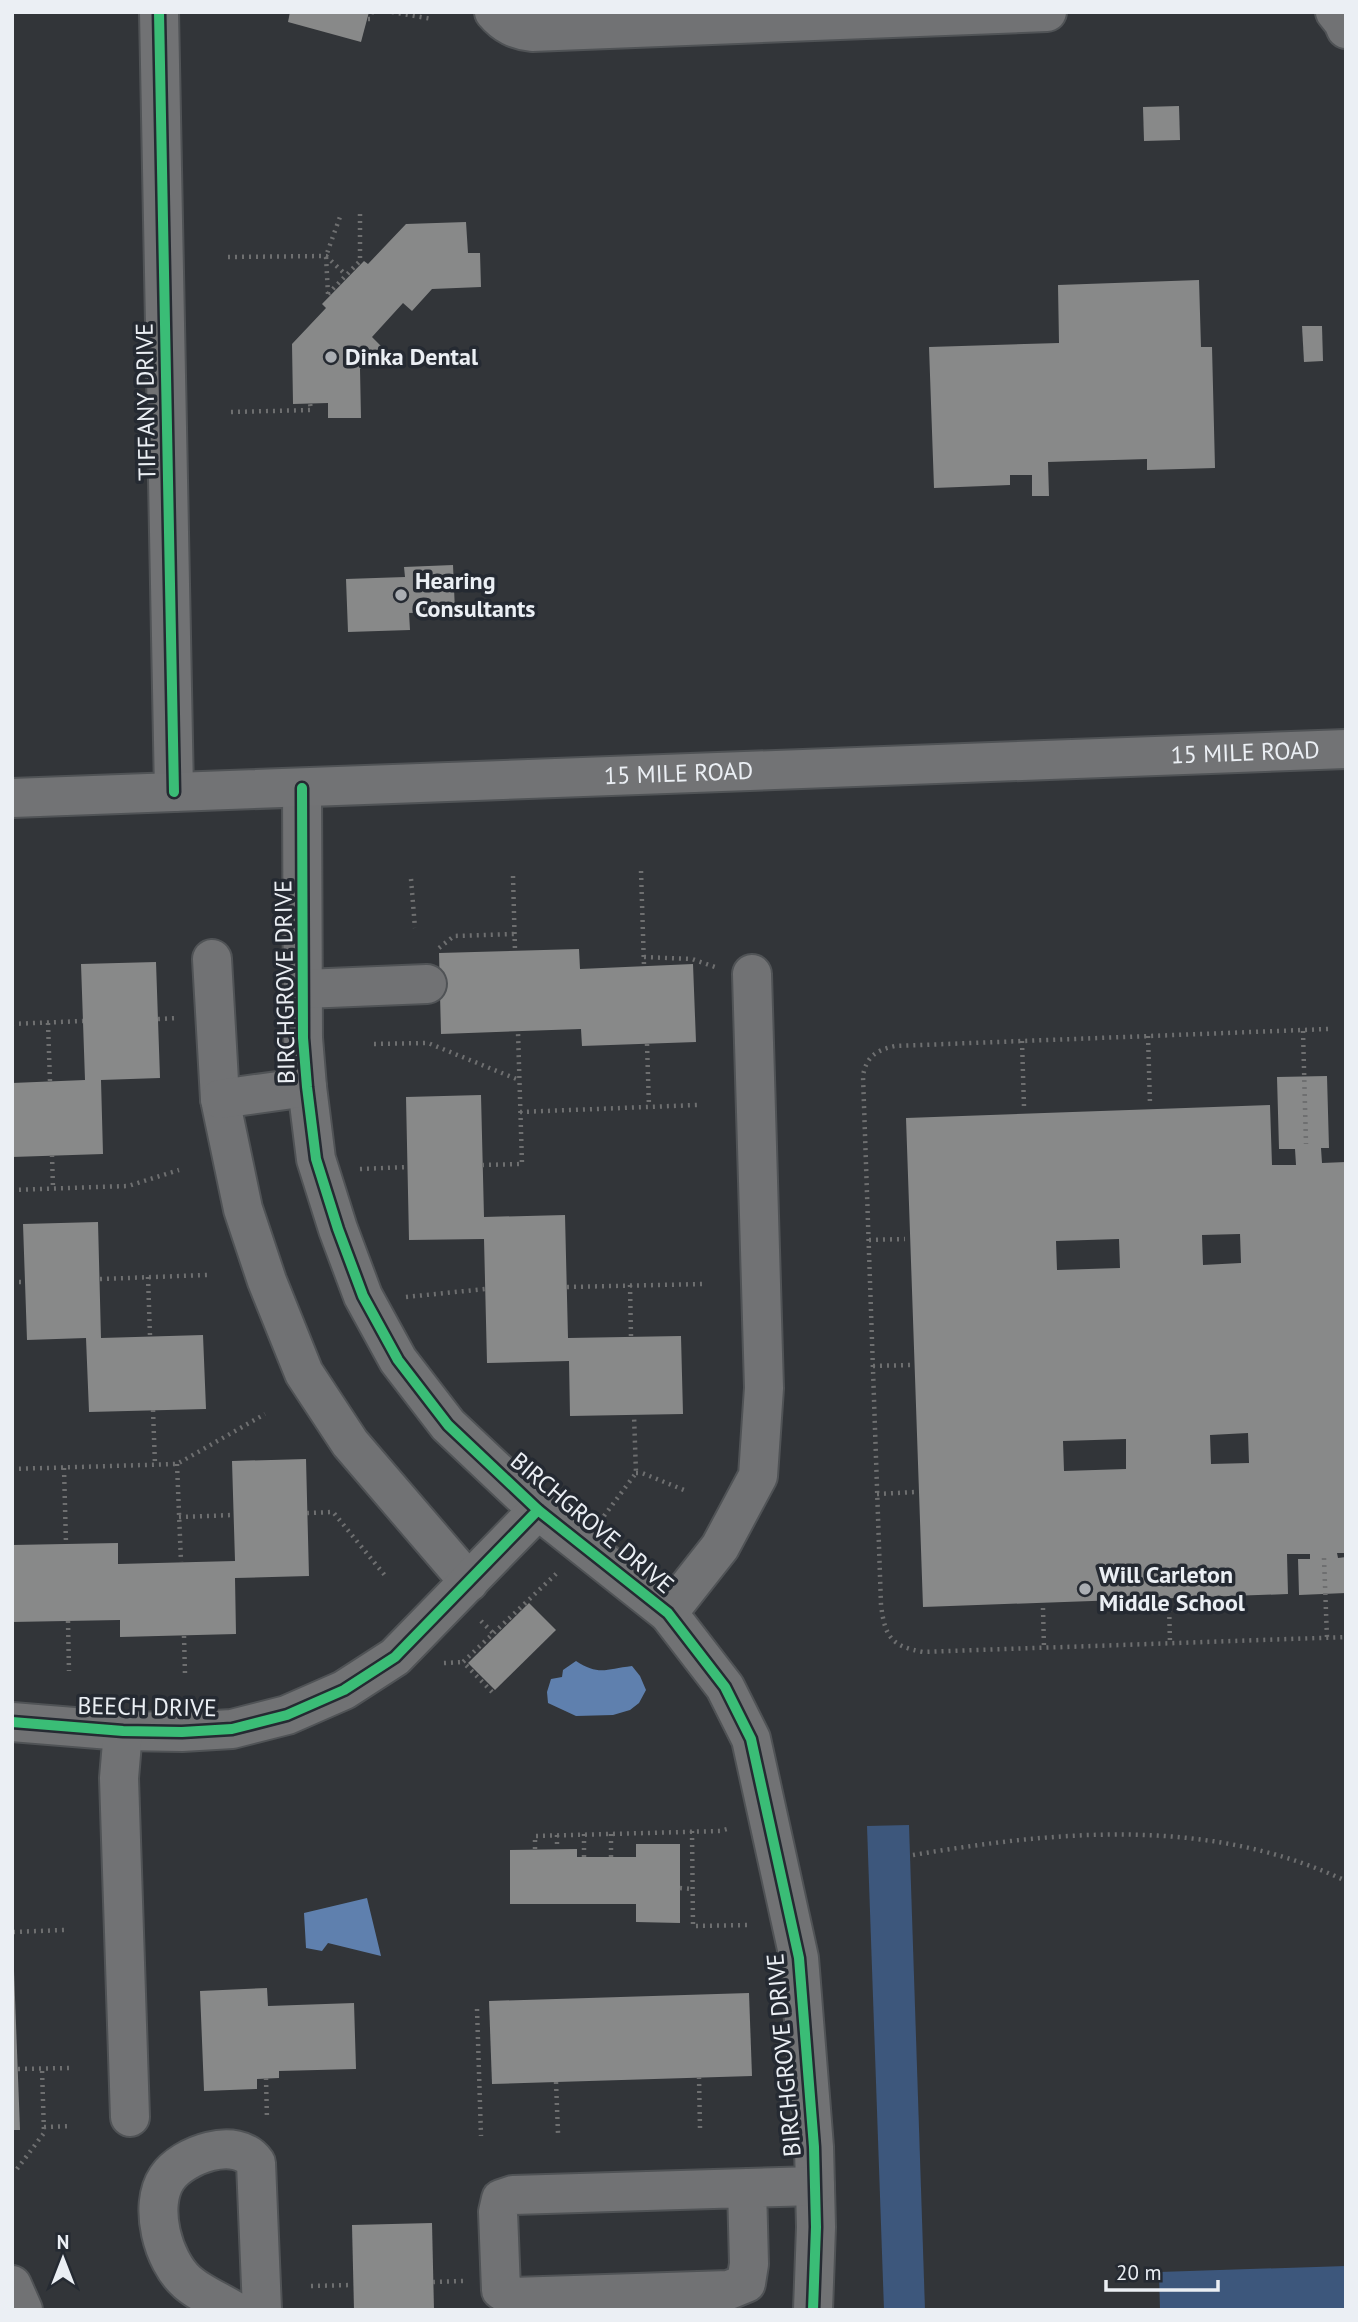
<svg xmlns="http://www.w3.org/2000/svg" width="1358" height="2322" font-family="'PT Sans',sans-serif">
<rect width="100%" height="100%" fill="#323539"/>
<g fill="#3d577c">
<polygon points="909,1825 925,2310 884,2310 867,1826"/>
<polygon points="1346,2266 1346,2310 1160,2310 1159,2272"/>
</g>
<g fill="#5f80ae">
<path d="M576 1661C599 1676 606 1669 632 1666L640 1676 646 1690 639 1703 630 1710 613 1715 576 1716 548 1703 547 1692 551 1679 562 1677 563 1670Z"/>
<polygon points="367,1898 381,1956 328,1943 322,1951 306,1948 304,1913"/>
</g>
<g fill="#888989" fill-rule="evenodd">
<polygon points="290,12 369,12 361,42 288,22"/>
<polygon points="1179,106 1180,140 1144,141 1143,107"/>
<polygon points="466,222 468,253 480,253 481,287 432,289 412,311 403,303 372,337 381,346 360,369 361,418 328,418 328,403 293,404 292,344 326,308 322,304 364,261 368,264 406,224"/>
<polygon points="1199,280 1201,347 1212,347 1215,468 1147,470 1147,459 1048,462 1049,496 1032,496 1032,475 1010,475 1010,485 934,488 929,347 1059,343 1058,285"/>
<polygon points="1302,326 1322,326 1323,361 1304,362"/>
<polygon points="453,565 455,611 409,613 410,630 348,632 346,579 405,577 404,567"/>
<polygon points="579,949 580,969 693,964 696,1042 582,1046 581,1029 441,1034 439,953"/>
<polygon points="156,962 160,1078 101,1080 103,1154 12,1157 12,1083 85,1080 81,964"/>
<path d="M1327 1076 1329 1148H1321L1322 1163 1346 1162V1553H1337L1338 1558 1346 1557V1593L1299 1595 1298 1559H1310V1554H1287L1288 1594 923 1607 906 1118 1270 1105 1272 1165H1296L1295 1149H1279L1277 1077ZM1240 1234 1241 1263 1203 1265 1202 1235ZM1119 1239 1120 1268 1057 1270 1056 1241ZM1248 1433 1249 1463 1211 1464 1210 1435ZM1126 1439V1469L1064 1471 1063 1441Z"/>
<polygon points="481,1095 484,1217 565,1215 568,1338 681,1336 683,1414 570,1416 569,1361 487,1363 484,1239 409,1240 406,1097"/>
<polygon points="98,1222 101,1338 203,1335 206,1409 89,1412 86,1338 27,1340 23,1224"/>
<polygon points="306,1459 309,1576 235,1578 236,1634 120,1637 120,1620 12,1622 12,1545 118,1543 118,1564 235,1561 232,1461"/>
<polygon points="529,1603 556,1630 495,1690 468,1663"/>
<polygon points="636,1844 680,1844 680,1923 636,1922 636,1904 510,1904 510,1850 577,1849 577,1857 636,1857"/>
<polygon points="12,1971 14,1971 20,2130 12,2130"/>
<polygon points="267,1988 268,2006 354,2003 356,2069 279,2071 279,2078 257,2079 257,2089 204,2091 200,1991"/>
<polygon points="749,1993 752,2076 492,2084 489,2001"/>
<polygon points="432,2223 434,2310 354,2310 352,2225"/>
</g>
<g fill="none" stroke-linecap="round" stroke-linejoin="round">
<defs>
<g id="minor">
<polyline points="159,12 174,792"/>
<path d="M494 12C505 25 516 30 532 32L1047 12"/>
<polyline points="1335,12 1343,22 1346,29"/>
<polyline points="302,788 303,1038 307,1087 316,1159 338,1229 363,1296 398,1360 448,1425 538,1510 668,1613 725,1687 751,1739 799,1958 814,2147 816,2227 813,2310"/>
<polyline points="212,959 220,1099 243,1209 267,1281 304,1373 350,1443 469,1582"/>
<polyline points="304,989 427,984"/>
<polyline points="220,1099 307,1087"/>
<polyline points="668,1613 720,1547 758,1476 764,1388 752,974"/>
<polyline points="12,1722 123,1731 182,1732 232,1729 287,1715 344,1690 395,1657 538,1510"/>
<polyline points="123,1731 119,1778 130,2117"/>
<polyline points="747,2188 749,2264 746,2283 729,2290 513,2297 501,2290 498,2212 501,2199 513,2195 815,2186"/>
<polyline points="12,2285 23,2310"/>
<path d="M233 2310C218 2301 199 2293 187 2282 163 2261 148 2206 167 2178 182 2155 237 2135 256 2163L262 2310"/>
</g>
<g id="major">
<path id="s1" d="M12 798 1346 749"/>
</g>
</defs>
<use href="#minor" stroke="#505356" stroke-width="42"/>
<use href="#major" stroke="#505356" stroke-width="42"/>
<g stroke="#6e6f70" stroke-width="4.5" stroke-dasharray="2 5" stroke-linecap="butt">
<polyline points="392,12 432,19"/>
<polyline points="368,19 370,19 372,12"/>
<polyline points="228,257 326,256 346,275"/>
<polyline points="328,294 360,261 360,213"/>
<polyline points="328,294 326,256 341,214"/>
<polyline points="231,412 311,410 310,403"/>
<polyline points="641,871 644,966"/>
<polyline points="513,876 515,951"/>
<polyline points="411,879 415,928"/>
<polyline points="439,948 454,936 514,934"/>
<polyline points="644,957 692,959 715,967"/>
<polyline points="158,1019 178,1018"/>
<polyline points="48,1023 50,1082"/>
<polyline points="12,1024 83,1021"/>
<path d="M1328 1029 895 1046C876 1050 866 1057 863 1076L881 1605C885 1637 891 1646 923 1652L1346 1637"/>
<polyline points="1303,1031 1306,1144"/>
<polyline points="1148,1036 1150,1104"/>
<polyline points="1022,1041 1024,1107"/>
<polyline points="374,1044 428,1043 519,1080"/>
<polyline points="647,1044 649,1107"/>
<polyline points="520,1112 697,1105"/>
<polyline points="52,1155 53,1188"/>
<polyline points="482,1165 522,1164 518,1032"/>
<polyline points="360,1169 408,1167"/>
<polyline points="12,1190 128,1186 179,1170"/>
<polyline points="869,1240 905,1239"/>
<polyline points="148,1277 150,1336"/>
<polyline points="100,1279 207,1275"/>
<polyline points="12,1282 24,1282"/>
<polyline points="630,1285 631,1337"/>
<polyline points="567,1287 703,1284"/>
<polyline points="406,1297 485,1289"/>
<polyline points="873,1366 910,1365"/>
<polyline points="153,1410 155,1464"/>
<polyline points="177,1464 181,1562"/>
<polyline points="64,1468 66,1544"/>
<polyline points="12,1469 177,1464 265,1414"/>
<polyline points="636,1473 642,1473 684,1490"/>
<polyline points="877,1494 916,1492"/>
<polyline points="307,1513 333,1512 387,1578"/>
<polyline points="604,1516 636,1473 634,1415"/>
<polyline points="179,1517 233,1515"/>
<polyline points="1324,1558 1327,1638"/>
<polyline points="1169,1603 1170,1643"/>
<polyline points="1043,1608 1044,1648"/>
<polyline points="68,1621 69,1671"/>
<polyline points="481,1621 496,1636"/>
<polyline points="184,1636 185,1674"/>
<polyline points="444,1663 463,1662"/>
<polyline points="492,1692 463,1662 557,1573"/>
<polyline points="692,1831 693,1926 747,1925"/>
<polyline points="584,1834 584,1857"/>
<polyline points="611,1834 611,1857"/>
<polyline points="557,1835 557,1849"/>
<polyline points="535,1849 535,1836 720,1831 731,1828"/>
<path d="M913 1855C1057 1831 1209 1816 1346 1881"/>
<polyline points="680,1888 693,1889"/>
<polyline points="13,1932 64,1930"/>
<polyline points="477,2009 481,2136"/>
<polyline points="18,2069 69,2068"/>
<polyline points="699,2077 700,2128"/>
<polyline points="266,2078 267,2120"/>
<polyline points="556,2082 558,2133"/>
<polyline points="44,2127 71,2126"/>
<polyline points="17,2169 44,2133 42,2069"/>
<polyline points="433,2282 464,2281"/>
<polyline points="311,2286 353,2285"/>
</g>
<use href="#minor" stroke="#717274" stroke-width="38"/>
<use href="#major" stroke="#727375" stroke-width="38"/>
<defs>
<g id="cycleway">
<polyline points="159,12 174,792"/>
<polyline points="302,788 303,1038 307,1087 316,1159 338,1229 363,1296 398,1360 448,1425 538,1510 668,1613 725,1687 751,1739 799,1958 814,2147 816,2227 813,2310"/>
<polyline points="12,1722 123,1731 182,1732 232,1729 287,1715 344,1690 395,1657 538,1510"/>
</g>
</defs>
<use href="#cycleway" stroke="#252a32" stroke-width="15"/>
<use href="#cycleway" stroke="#3abd76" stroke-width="10"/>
</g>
<g fill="#aaaeb3" stroke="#252a32" stroke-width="2.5">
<circle cx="331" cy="357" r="7"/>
<circle cx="401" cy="595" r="7"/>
<circle cx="1085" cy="1589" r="7"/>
</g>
<g text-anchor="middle" stroke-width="7" stroke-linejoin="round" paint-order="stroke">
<g font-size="24" font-weight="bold" fill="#ebeff4" stroke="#252a32" text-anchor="start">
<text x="345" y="365">Dinka Dental</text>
<text x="415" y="589">Hearing<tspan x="415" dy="28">Consultants</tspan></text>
<text x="1099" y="1583">Will Carleton<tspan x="1099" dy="28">Middle School</tspan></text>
</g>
<g font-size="24" fill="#ebeff4" stroke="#252a32">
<text transform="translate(146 402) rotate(-91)" y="8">TIFFANY DRIVE</text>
<text dy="8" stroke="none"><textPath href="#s1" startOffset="1234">15 MILE ROAD</textPath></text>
<text dy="8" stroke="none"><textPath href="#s1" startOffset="667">15 MILE ROAD</textPath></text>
<text transform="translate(285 982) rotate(-91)" y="8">BIRCHGROVE DRIVE</text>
<text transform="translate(592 1523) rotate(40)" y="8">BIRCHGROVE DRIVE</text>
<text transform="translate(147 1707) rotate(1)" y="8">BEECH DRIVE</text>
<text transform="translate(784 2055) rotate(-95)" y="8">BIRCHGROVE DRIVE</text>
</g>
</g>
<rect width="1358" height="2322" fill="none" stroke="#ebeff4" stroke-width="28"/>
<g transform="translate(63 2259)" stroke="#252a32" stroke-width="5" paint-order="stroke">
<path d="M0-5L12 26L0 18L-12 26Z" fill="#ebeff4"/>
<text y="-10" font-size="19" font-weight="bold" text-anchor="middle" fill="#ebeff4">N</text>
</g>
<path d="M1106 2280v10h112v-10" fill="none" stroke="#ebeff4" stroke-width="3.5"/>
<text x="1116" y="2280" font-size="21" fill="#ebeff4" stroke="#252a32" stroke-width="5" paint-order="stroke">20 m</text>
</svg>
